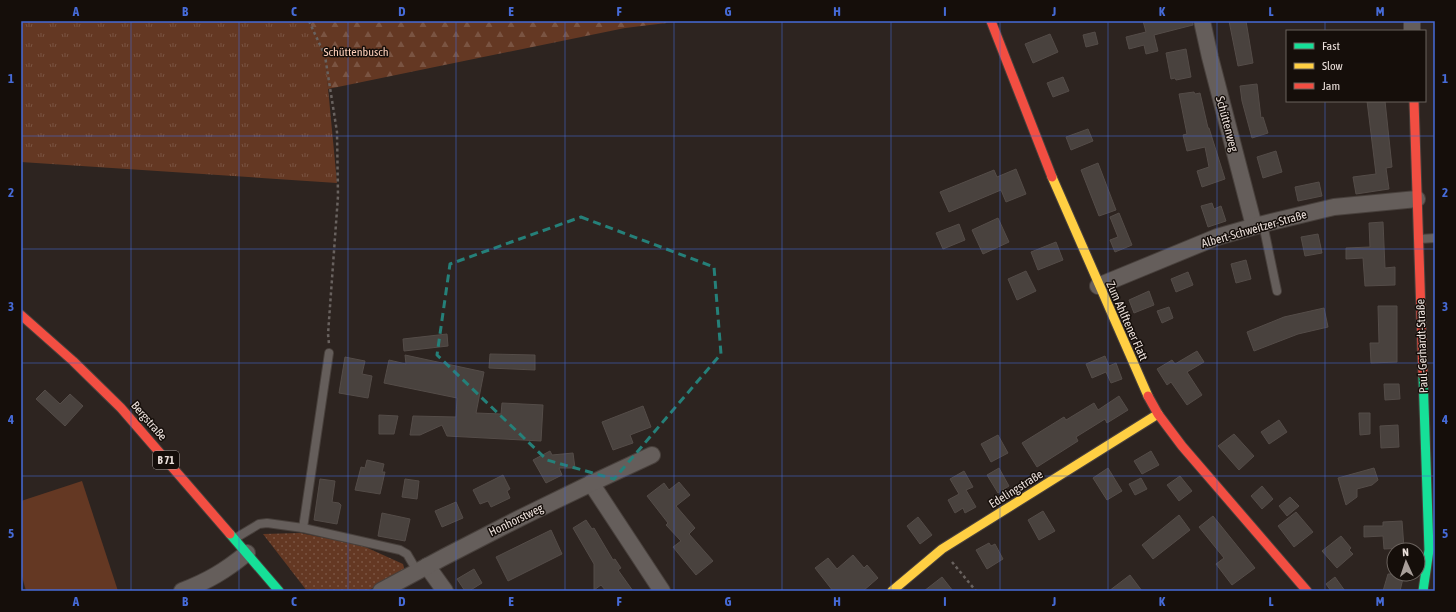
<svg xmlns="http://www.w3.org/2000/svg" width="1456" height="612" font-family="'Asap Condensed',sans-serif">
<defs>
<pattern id="grass-tufts" width="24" height="20" patternUnits="userSpaceOnUse"><rect width="24" height="20" fill="#643823"/><path d="M3 7l-1-3M5 7V3M7 7l1-3M15 17l-1-3M17 17v-4M19 17l1-3" fill="none" stroke="#7a5442"/></pattern>
<pattern id="forest-firs" width="22" height="20" patternUnits="userSpaceOnUse"><rect width="22" height="20" fill="#643823"/><path d="M5 1l3.5 6h-7zM16 11l3.5 6h-7z" fill="#7a5442"/></pattern>
<pattern id="park-dots" width="8" height="8" patternUnits="userSpaceOnUse"><rect width="8" height="8" fill="#643823"/><path d="M2 2h.1M6 6h.1" fill="none" stroke="#7a5442" stroke-width="1.8" stroke-linecap="round"/></pattern>
</defs>
<rect width="100%" height="100%" fill="#2d2420"/>
<polygon fill="url(#grass-tufts)" points="21,21 309,21 325,56 337,183 21,162"/>
<polygon fill="url(#forest-firs)" points="309,21 683,21 625,28 328,89 325,56"/>
<polygon fill="url(#park-dots)" points="300,533 361,545 403,564 405,571 367,591 307,591 263,534"/>
<polygon fill="#643823" points="82,481 118,591 26,591 21,573 21,501"/>
<g fill="#49423e" stroke="#544c48">
<polygon points="1143,21 1192,21 1193,25 1154,35 1158,51 1146,54 1144,45 1129,49 1126,37 1146,32"/>
<polygon points="1229,21 1246,21 1253,63 1238,66"/>
<polygon points="1095,32 1098,44 1086,47 1083,35"/>
<polygon points="1050,34 1058,52 1033,63 1025,44"/>
<polygon points="1186,49 1191,77 1176,80 1175,78 1171,79 1166,53"/>
<polygon points="1063,77 1069,91 1053,97 1047,83"/>
<polygon points="1257,84 1261,118 1263,117 1268,133 1252,138 1242,101 1240,86"/>
<polygon points="1194,92 1195,94 1200,93 1208,128 1209,128 1225,179 1202,187 1197,171 1209,167 1205,147 1187,151 1183,135 1187,134 1179,94"/>
<polygon points="1367,101 1385,101 1392,167 1386,168 1389,189 1356,194 1353,177 1376,174"/>
<polygon points="1088,129 1093,141 1071,150 1066,137"/>
<polygon points="1276,151 1282,172 1263,178 1257,157"/>
<polygon points="1098,163 1116,210 1099,216 1081,170"/>
<polygon points="1016,169 1026,194 1006,202 1001,190 949,212 940,192 994,170 997,177"/>
<polygon points="1319,182 1322,196 1298,201 1295,187"/>
<polygon points="1212,203 1214,209 1221,206 1226,221 1208,227 1201,206"/>
<polygon points="1119,213 1132,245 1115,252 1110,240 1118,237 1110,217"/>
<polygon points="998,218 1009,242 983,254 972,230"/>
<polygon points="1383,222 1385,268 1395,267 1395,285 1365,286 1363,258 1346,259 1346,248 1370,247 1369,223"/>
<polygon points="959,224 965,240 943,249 936,233"/>
<polygon points="1318,234 1322,253 1305,256 1301,237"/>
<polygon points="1056,242 1063,260 1038,270 1031,252"/>
<polygon points="1246,260 1251,279 1236,283 1231,264"/>
<polygon points="1026,271 1036,291 1017,300 1008,279"/>
<polygon points="1188,272 1193,285 1176,292 1171,279"/>
<polygon points="1149,291 1154,305 1134,313 1129,300"/>
<polygon points="1378,306 1397,306 1397,362 1371,363 1370,343 1379,343"/>
<polygon points="1169,307 1173,318 1162,323 1157,311"/>
<polygon points="1324,308 1328,327 1298,334 1254,351 1247,332 1284,317"/>
<polygon points="447,334 448,346 404,351 403,339"/>
<polygon points="1197,351 1204,362 1187,372 1202,395 1187,405 1171,382 1167,385 1157,369 1172,360 1175,364"/>
<polygon points="490,354 535,355 535,370 489,368"/>
<polygon points="405,355 484,372 476,413 501,414 502,403 543,405 541,441 447,436 442,425 420,435 410,435 413,416 456,417 457,398 384,383 389,360 406,364"/>
<polygon points="1105,356 1109,366 1116,363 1122,379 1111,383 1106,372 1092,378 1086,364"/>
<polygon points="345,357 365,361 362,374 372,376 368,398 339,393"/>
<polygon points="1384,384 1399,384 1400,399 1385,400"/>
<polygon points="45,390 60,404 70,394 83,406 65,426 36,399"/>
<polygon points="1119,396 1128,410 1107,423 1105,419 1076,437 1078,441 1037,467 1022,443 1064,417 1066,420 1094,403 1098,410"/>
<polygon points="643,406 651,427 630,435 633,443 613,450 602,422"/>
<polygon points="1359,413 1370,413 1370,434 1360,435"/>
<polygon points="379,415 398,416 394,434 379,434"/>
<polygon points="1279,420 1287,432 1269,444 1261,432"/>
<polygon points="1398,425 1399,447 1381,448 1380,426"/>
<polygon points="1234,434 1254,456 1239,470 1218,446"/>
<polygon points="998,435 1008,453 991,462 981,444"/>
<polygon points="550,451 552,455 573,453 575,468 559,468 562,475 546,483 533,460"/>
<polygon points="1151,451 1159,465 1142,474 1134,461"/>
<polygon points="367,460 384,464 382,472 385,472 380,494 355,490 361,467 365,468"/>
<polygon points="999,468 1009,486 998,493 987,475"/>
<polygon points="1108,468 1122,491 1107,500 1093,478"/>
<polygon points="1374,468 1378,480 1372,485 1357,489 1357,497 1346,505 1338,478"/>
<polygon points="964,471 973,487 966,490 976,507 965,513 963,508 955,513 948,500 959,494 950,479"/>
<polygon points="503,475 510,489 507,491 510,498 491,507 488,501 480,504 473,490"/>
<polygon points="1180,476 1192,491 1179,501 1167,485"/>
<polygon points="1141,478 1147,489 1135,495 1129,484"/>
<polygon points="320,479 335,481 332,502 339,503 341,505 337,524 314,520"/>
<polygon points="405,479 419,481 417,499 402,497"/>
<polygon points="679,482 690,495 676,506 695,528 689,534 713,561 696,575 673,547 681,541 666,525 668,523 647,496 664,483 669,490"/>
<polygon points="1262,486 1273,499 1262,509 1251,496"/>
<polygon points="1290,497 1299,506 1287,516 1279,506"/>
<polygon points="456,502 463,518 442,527 435,511"/>
<polygon points="1043,511 1055,531 1039,540 1028,520"/>
<polygon points="1296,512 1313,532 1294,547 1278,526"/>
<polygon points="382,513 410,519 405,541 378,536"/>
<polygon points="1179,515 1190,530 1153,559 1142,545"/>
<polygon points="1213,516 1255,568 1232,585 1216,564 1224,558 1199,527"/>
<polygon points="918,517 932,535 920,544 907,526"/>
<polygon points="586,520 592,529 594,528 613,560 615,559 621,568 618,570 633,591 606,591 601,585 594,590 594,564 573,528"/>
<polygon points="1402,521 1404,548 1384,549 1383,536 1364,537 1364,526 1383,526 1383,522"/>
<polygon points="551,530 562,554 508,581 496,557"/>
<polygon points="1341,536 1351,548 1349,550 1353,554 1337,568 1322,551"/>
<polygon points="989,543 991,546 995,544 1003,559 987,569 976,550"/>
<polygon points="853,555 864,568 867,565 878,578 863,591 833,591 815,568 828,558 837,569"/>
<polygon points="474,569 482,583 469,591 465,591 457,579"/>
<polygon points="1388,574 1404,574 1400,591 1383,591"/>
<polygon points="1130,575 1142,591 1109,591"/>
<polygon points="942,577 953,591 924,591"/>
<polygon points="1335,577 1345,591 1331,591 1326,584"/>
</g>
<g fill="none" stroke-linecap="round" stroke-linejoin="round">
<defs>
<g id="lane">
<polyline points="1263,224 1277,291"/>
<polyline points="1420,239 1435,238"/>
<polyline points="303,528 329,353"/>
<polyline points="234,539 259,524 267,523 303,528 400,550 407,554 417,571"/>
</g>
<g id="street">
<polyline points="1202,21 1210,57 1254,226"/>
<polyline points="1412,21 1412,31"/>
<polyline points="1098,286 1217,237 1263,224 1334,207 1417,199"/>
<polyline points="591,483 662,591"/>
<polyline points="427,566 445,591"/>
<path d="M182 591C208 581 225 571 247 553"/>
<path d="M381 591C470 542 560 497 652 455"/>
</g>
<g id="fast">
<polyline points="230,534 279,591"/>
<polyline points="1423,591 1429,550 1423,375"/>
</g>
<g id="slow">
<polyline points="1052,177 1148,396"/>
<polyline points="892,591 942,549 1158,414"/>
</g>
<g id="jam">
<polyline points="991,21 1052,177"/>
<polyline points="1414,101 1423,375"/>
<polyline points="21,315 73,361 121,408 230,534"/>
<polyline points="1148,396 1158,414 1182,446 1307,591"/>
</g>
</defs>
<use href="#lane" stroke="#48403c" stroke-width="10"/>
<use href="#street" stroke="#48403c" stroke-width="18"/>
<use href="#fast" stroke="#48403c" stroke-width="11"/>
<use href="#slow" stroke="#48403c" stroke-width="11"/>
<use href="#jam" stroke="#48403c" stroke-width="11"/>
<g stroke="#69625f" stroke-width="2.5" stroke-dasharray="3 3" stroke-linecap="butt">
<polyline points="309,21 325,56 337,132 338,196 328,334 329,344"/>
<polyline points="952,562 976,591"/>
</g>
<use href="#lane" stroke="#655e5b" stroke-width="8"/>
<use href="#street" stroke="#655e5b" stroke-width="16"/>
<use href="#fast" stroke="#16e098" stroke-width="9"/>
<use href="#slow" stroke="#ffcf43" stroke-width="9"/>
<use href="#jam" stroke="#f24e42" stroke-width="9"/>
</g>
<path fill="none" stroke="#258079" stroke-width="3" stroke-dasharray="8 5" stroke-linejoin="round" d="M581 217 714 267 721 354 614 479 547 460 437 355 450 264Z"/>
<path fill="none" stroke="#466bd8" stroke-width="1" stroke-opacity="0.55" d="M131 21V591M239 21V591M348 21V591M456 21V591M565 21V591M674 21V591M782 21V591M891 21V591M1000 21V591M1108 21V591M1217 21V591M1325 21V31M1325 101V591M21 136H1435M21 249H1435M21 363H1435M21 476H1435"/>
<g text-anchor="middle" stroke-width="3" stroke-linejoin="round" paint-order="stroke">
<rect fill="#150e0a" stroke="#aaa09c" stroke-width="1" x="153" y="451" width="26" height="18" rx="3"/>
<g font-size="11" font-weight="bold" fill="#eadfda">
<text x="166" y="464">B 71</text>
</g>
<g font-size="12" fill="#fdceb9" stroke="#150e0a">
<text x="356" y="56">Schüttenbusch</text>
</g>
<g font-size="12" fill="#eadfda" stroke="#150e0a">
<text transform="translate(1227 124) rotate(75)" y="4">Schüttenweg</text>
<text transform="translate(1254 229) rotate(-16)" y="4">Albert-Schweitzer-Straße</text>
<text transform="translate(1127 321) rotate(66)" y="4">Zum Ahlftener Flatt</text>
<text transform="translate(1422 346) rotate(-92)" y="4">Paul-Gerhardt-Straße</text>
<text transform="translate(149 421) rotate(49)" y="4">Bergstraße</text>
<text transform="translate(1016 489) rotate(-32)" y="4">Edelingstraße</text>
<text transform="translate(516 520) rotate(-26)" y="4">Honhorstweg</text>
</g>
</g>
<rect width="1456" height="612" fill="none" stroke="#150e0a" stroke-width="44"/>
<rect x="1286" y="30" width="140" height="72" fill="#150e0a" stroke="#6a625d"/>
<rect x="1294" y="43" width="20" height="6" fill="#16e098" stroke="#6a625d"/>
<text x="1322" y="50" font-size="12" fill="#eadfda">Fast</text>
<rect x="1294" y="63" width="20" height="6" fill="#ffcf43" stroke="#6a625d"/>
<text x="1322" y="70" font-size="12" fill="#eadfda">Slow</text>
<rect x="1294" y="83" width="20" height="6" fill="#f24e42" stroke="#6a625d"/>
<text x="1322" y="90" font-size="12" fill="#eadfda">Jam</text>
<g transform="translate(1406 562) rotate(357)"><circle r="19" fill="#150e0a" stroke="#6a625d"/>
<path d="M0-3L7 15L0 10L-7 15Z" fill="#a89e99"/>
<text y="-6" font-size="11" font-weight="bold" text-anchor="middle" fill="#eadfda">N</text>
</g>
<rect x="22" y="22" width="1412" height="568" fill="none" stroke="#466bd8" stroke-width="1.5"/>
<g font-size="13" text-anchor="middle" font-weight="bold" fill="#466bd8">
<text x="76" y="16">A</text>
<text x="185" y="16">B</text>
<text x="294" y="16">C</text>
<text x="402" y="16">D</text>
<text x="511" y="16">E</text>
<text x="619" y="16">F</text>
<text x="728" y="16">G</text>
<text x="837" y="16">H</text>
<text x="945" y="16">I</text>
<text x="1054" y="16">J</text>
<text x="1162" y="16">K</text>
<text x="1271" y="16">L</text>
<text x="1380" y="16">M</text>
<text x="11" y="83">1</text>
<text x="1445" y="83">1</text>
<text x="11" y="197">2</text>
<text x="1445" y="197">2</text>
<text x="11" y="311">3</text>
<text x="1445" y="311">3</text>
<text x="11" y="424">4</text>
<text x="1445" y="424">4</text>
<text x="11" y="538">5</text>
<text x="1445" y="538">5</text>
<text x="76" y="606">A</text>
<text x="185" y="606">B</text>
<text x="294" y="606">C</text>
<text x="402" y="606">D</text>
<text x="511" y="606">E</text>
<text x="619" y="606">F</text>
<text x="728" y="606">G</text>
<text x="837" y="606">H</text>
<text x="945" y="606">I</text>
<text x="1054" y="606">J</text>
<text x="1162" y="606">K</text>
<text x="1271" y="606">L</text>
<text x="1380" y="606">M</text>
</g>
</svg>
